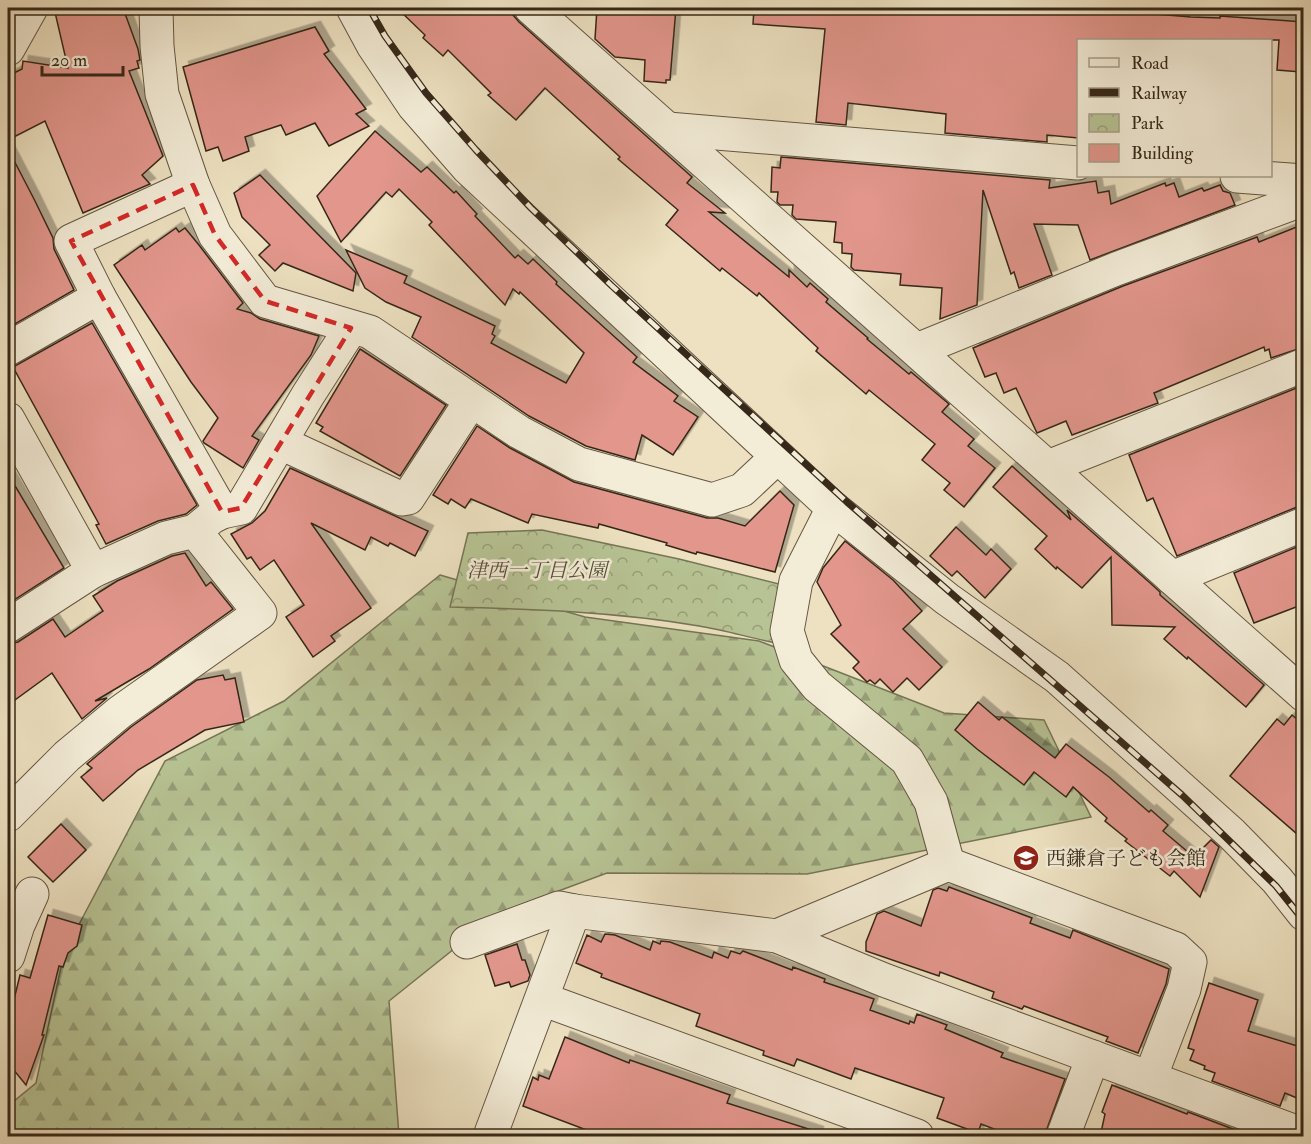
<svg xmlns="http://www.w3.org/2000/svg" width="1311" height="1144" font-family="'IM FELL Double Pica','Noto Serif JP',serif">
<defs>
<pattern id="forest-firs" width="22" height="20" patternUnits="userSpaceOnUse" patternTransform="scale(1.5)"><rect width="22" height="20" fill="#b7c394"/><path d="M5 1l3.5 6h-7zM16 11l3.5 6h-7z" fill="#969e78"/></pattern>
<pattern id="park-crowns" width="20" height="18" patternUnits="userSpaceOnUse" patternTransform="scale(1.5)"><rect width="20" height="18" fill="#b7c394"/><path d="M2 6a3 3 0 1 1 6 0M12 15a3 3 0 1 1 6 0" fill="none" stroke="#969e78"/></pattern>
<filter id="shadow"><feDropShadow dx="5.5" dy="-5.5" stdDeviation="0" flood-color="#0004"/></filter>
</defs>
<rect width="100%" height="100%" fill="#ede1c1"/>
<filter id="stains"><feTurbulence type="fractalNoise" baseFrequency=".00333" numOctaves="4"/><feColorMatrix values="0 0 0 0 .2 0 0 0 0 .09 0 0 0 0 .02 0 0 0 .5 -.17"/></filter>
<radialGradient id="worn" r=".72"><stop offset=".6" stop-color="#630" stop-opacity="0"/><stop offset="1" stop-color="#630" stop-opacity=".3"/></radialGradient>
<polygon fill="url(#forest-firs)" stroke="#767656" stroke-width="1.5" points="440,575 585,617 759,641 944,713 1044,720 1091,817 807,874 607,873 499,913 389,1001 399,1136 8,1136 13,1102 36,1083 64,953 165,761 284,701"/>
<path fill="url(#park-crowns)" stroke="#767656" stroke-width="1.5" d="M542 530 679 559 783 585 776 643C750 638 725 630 699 626 617 612 533 609 450 607L468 533Z"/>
<g fill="#e2968c" stroke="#362819" stroke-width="1.5" filter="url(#shadow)">
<polygon points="54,8 123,8 138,49 140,60 137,61 139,68 129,71 163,156 142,175 150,184 83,213 45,121 8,140 8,76 22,69 23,61 68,68"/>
<polygon points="397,8 507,8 519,22 692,177 687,183 725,213 709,212 789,277 789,270 807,287 810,283 828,299 826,302 868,338 867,339 909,374 911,372 949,404 942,412 974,439 968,446 995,468 964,507 944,490 950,483 922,460 935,444 869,390 866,394 816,351 818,348 759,293 757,296 722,268 720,271 666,225 678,210 618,159 620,157 545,88 516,120 488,95 491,93 448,50 443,56 423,38 425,35"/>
<polygon points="597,8 676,8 670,80 666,80 666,83 644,81 645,60 615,57 595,39"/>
<polygon points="754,8 1131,8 1131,12 1191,17 1220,18 1220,16 1304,22 1301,72 1277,70 1279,40 1078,40 1078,138 1047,135 1047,142 945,133 946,114 848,103 846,125 816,122 825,29 753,24"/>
<polygon points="315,27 329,51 324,54 366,109 356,114 369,126 329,146 315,123 286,135 281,125 245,137 249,151 223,161 218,147 206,151 183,67"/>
<polygon points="375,131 421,172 427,167 454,193 456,191 477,214 475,216 515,258 518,255 528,264 533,259 557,282 556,284 637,357 633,362 678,396 674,401 698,417 673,455 642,435 635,460 586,446 529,416 412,337 421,317 386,302 365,288 346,250 407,276 404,283 495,326 492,334 495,336 491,343 566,383 584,353 520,292 519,294 513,289 505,305 429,225 432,222 399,189 392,197 386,192 341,242 317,196"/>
<polygon points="8,149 34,199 53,238 54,249 74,290 8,328"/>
<polygon points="781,157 1050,180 1049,188 1096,181 1098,193 1109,191 1111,204 1165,183 1166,186 1174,183 1179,197 1202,188 1204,191 1220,185 1223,191 1230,193 1235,205 1090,260 1078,225 1034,224 1052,275 1019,288 1014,272 1011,274 983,190 977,305 940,319 942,288 900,285 901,274 854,270 851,267 852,254 842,253 842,243 834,242 836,222 796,219 792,215 793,205 780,205 777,202 778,192 771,192 772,167 780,168"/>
<polygon points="260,175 356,273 353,291 283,263 275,271 259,255 270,245 242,217 234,193"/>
<polygon points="1304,224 1304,347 1271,358 1269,349 1265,351 1264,347 1154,393 1158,403 1072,435 1066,421 1037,433 1016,388 1004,393 996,373 985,377 973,348 1123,286 1249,240 1257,237 1259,242"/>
<polygon points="176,228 179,232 185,228 199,245 243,303 237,309 251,313 260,319 319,336 311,355 252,436 259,440 243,468 204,443 203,441 218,418 191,382 114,265 142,245 145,250"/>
<polygon points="92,323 197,505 186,514 158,521 106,544 96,525 99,524 13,367"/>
<polygon points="360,349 446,405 400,476 320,431 323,427 316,423"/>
<polygon points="1304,385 1304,506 1297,507 1177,556 1153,498 1147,501 1129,455"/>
<polygon points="477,426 510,448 574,482 707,518 718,518 745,526 780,491 794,505 775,572 697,552 696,554 666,545 667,543 599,524 598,528 532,514 528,523 471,499 465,508 451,499 448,504 433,495"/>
<polygon points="1012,466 1071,520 1067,510 1149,582 1160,592 1160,595 1264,685 1246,707 1188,657 1187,659 1164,639 1175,627 1112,625 1111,557 1082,588 1057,567 1056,569 1035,549 1047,536 993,487"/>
<polygon points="290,468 428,531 415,556 390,543 388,546 371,537 365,550 311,523 371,608 331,636 335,641 313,657 286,617 304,605 274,560 260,570 251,557 247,559 231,534 252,523 265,511"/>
<polygon points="8,474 64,568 8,604"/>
<polygon points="956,527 986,555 991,549 1011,569 985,598 957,571 952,576 930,556"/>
<polygon points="845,541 893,580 922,611 903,629 942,667 919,690 907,678 893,692 880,679 875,684 870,680 867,682 853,668 859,662 831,634 841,625 817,582 823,568"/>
<polygon points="1304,544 1304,604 1254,623 1234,573"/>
<polygon points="185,553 206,586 211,582 233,609 149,669 95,701 107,698 82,719 52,673 8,705 8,644 18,642 53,619 65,637 103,611 93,596 117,581 172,556"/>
<polygon points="223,675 225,680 235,678 244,722 205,730 138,770 103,801 81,777 92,768 87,764 131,727 197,680"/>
<polygon points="978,702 999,720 1002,717 1055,758 1066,744 1109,777 1149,812 1151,810 1168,825 1163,831 1194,857 1211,840 1219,847 1200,897 1174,871 1170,876 1125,841 1127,839 1105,821 1107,818 1073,787 1066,797 1034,772 1024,785 977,749 955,730"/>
<polygon points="1292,715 1304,725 1304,840 1230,776 1277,719 1284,725"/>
<polygon points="61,824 86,850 53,882 28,857"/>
<polygon points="949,887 1032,918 1030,923 1070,938 1073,930 1169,969 1166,984 1138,1053 1106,1041 1108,1037 1024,1006 1022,1009 992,998 994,992 940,972 939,976 866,951 866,942 877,914 884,911 921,926 933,890 938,888 947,891"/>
<polygon points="48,915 82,925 77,946 68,953 63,967 59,966 42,1035 44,1035 26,1085 8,1063 8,1024 20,975 30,978"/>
<polygon points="605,934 615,935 650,950 653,941 660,944 661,941 670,942 712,958 714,952 728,958 731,951 740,954 743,951 792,970 793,967 825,979 824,982 874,999 870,1010 909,1024 910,1021 914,1023 917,1014 947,1025 945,1029 1003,1053 1001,1057 1065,1079 1044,1137 1015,1137 981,1124 978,1133 937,1118 944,1098 855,1068 851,1079 797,1059 794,1066 763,1055 764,1051 696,1026 700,1014 601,977 602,974 576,963 587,935 601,942"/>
<polygon points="517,944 522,960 525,960 530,975 528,981 511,987 509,982 495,986 485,955"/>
<polygon points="1209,983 1258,1000 1248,1031 1304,1048 1304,1101 1285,1093 1280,1106 1212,1081 1215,1073 1204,1069 1205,1066 1190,1060 1194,1050 1188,1048"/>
<polygon points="565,1037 629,1063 630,1060 730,1095 727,1103 818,1132 817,1137 605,1137 523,1106 533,1077 538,1080 539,1075 549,1079"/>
<polygon points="1112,1085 1187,1114 1188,1112 1254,1137 1100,1137 1105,1114 1102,1112"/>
</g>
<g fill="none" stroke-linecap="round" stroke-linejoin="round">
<defs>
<g id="minor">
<polyline points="156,8 157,46 162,94 193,185 215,235 265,301 370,332 519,432 579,464 712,500 742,490 776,458"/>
<polyline points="353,8 373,45 414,106 468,168 833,508 947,599 1057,677 1231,833 1277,880 1304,914"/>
<polyline points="531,8 1304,695"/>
<polyline points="8,49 31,8"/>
<polyline points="668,129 1078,163"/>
<polyline points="1237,176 1304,181"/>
<polyline points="193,185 71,241 99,297 222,512"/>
<polyline points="8,349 99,297"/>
<polyline points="917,350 1116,269 1304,199"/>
<polyline points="8,419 93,571"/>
<polyline points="281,443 402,499 408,498 471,401"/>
<polyline points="1048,467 1304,365"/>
<polyline points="833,508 796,581 787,631 796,660 817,686 907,760 931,802 948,864"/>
<polyline points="1172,578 1304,524"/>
<polyline points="8,626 93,571 166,538 195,531 212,517 222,512 241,508 308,395 351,328"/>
<polyline points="8,815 67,756 120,712 260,613 195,531"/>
<polyline points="777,936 948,864 1176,949 1190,962 1184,989 1150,1078"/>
<polyline points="467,942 559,908 574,911"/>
<polyline points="8,956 18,925 32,894"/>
<polyline points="542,999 917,1136"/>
<polyline points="490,1136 574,911 777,936 884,980 1304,1135"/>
<polyline points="1063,1136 1093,1057"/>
</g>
</defs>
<use href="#minor" stroke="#645643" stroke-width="35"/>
<use href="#minor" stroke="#f3ecd7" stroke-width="33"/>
<defs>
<polyline id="rail" points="369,8 385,36 426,93 476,150 531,208 612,286 847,502 1182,795 1276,886 1304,921"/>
</defs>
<use href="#rail" stroke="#362819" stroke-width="7"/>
<use href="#rail" stroke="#f3ecd7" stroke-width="4.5" stroke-dasharray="14" stroke-linecap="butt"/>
</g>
<path fill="none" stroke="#d62828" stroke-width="4.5" stroke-dasharray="12 8" stroke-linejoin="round" d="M193 185 215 235 265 301 351 328 241 508 222 512 71 241Z"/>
<defs>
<symbol id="school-disc" viewBox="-11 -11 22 22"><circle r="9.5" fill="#8f2418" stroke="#f3ecd7"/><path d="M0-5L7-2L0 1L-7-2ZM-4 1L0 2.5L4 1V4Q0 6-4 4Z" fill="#fff"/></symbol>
</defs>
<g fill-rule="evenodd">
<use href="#school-disc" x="1011" y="843" width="30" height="30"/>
</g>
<g text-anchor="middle" stroke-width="5" stroke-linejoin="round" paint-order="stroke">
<g font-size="20" font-style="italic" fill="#564f38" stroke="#f3ecd7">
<text x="537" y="577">津西一丁目公園</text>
</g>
<g font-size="20" fill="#362819" stroke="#f3ecd7" text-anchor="start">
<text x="1046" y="865">西鎌倉子ども会館</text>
</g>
</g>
<rect width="1311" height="1144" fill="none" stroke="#ede1c1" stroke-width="30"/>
<rect x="9" y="9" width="1293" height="1126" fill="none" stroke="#362819" stroke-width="3"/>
<rect x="15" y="15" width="1281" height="1114" fill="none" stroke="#362819" stroke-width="1.5"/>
<rect x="1077" y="39" width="195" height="138" fill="#f3ecd7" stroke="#a79e8b" stroke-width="1.5"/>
<rect x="1089" y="58" width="30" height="9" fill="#f3ecd7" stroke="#a79e8b" stroke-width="1.5"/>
<text x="1131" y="69" font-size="18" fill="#362819">Road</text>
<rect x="1089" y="88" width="30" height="9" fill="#362819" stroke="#a79e8b" stroke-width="1.5"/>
<text x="1131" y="99" font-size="18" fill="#362819">Railway</text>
<rect x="1089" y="114" width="30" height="18" fill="url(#park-crowns)" stroke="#a79e8b" stroke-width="1.5"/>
<text x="1131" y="129" font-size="18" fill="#362819">Park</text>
<rect x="1089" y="144" width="30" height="18" fill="#e2968c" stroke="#a79e8b" stroke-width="1.5"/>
<text x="1131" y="159" font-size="18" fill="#362819">Building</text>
<path d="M42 66v9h81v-9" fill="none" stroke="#362819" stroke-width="3"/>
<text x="51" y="66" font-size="18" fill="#362819" stroke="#f3ecd7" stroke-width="4.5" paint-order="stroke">20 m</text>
<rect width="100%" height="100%" filter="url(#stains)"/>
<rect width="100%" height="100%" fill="url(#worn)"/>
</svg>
